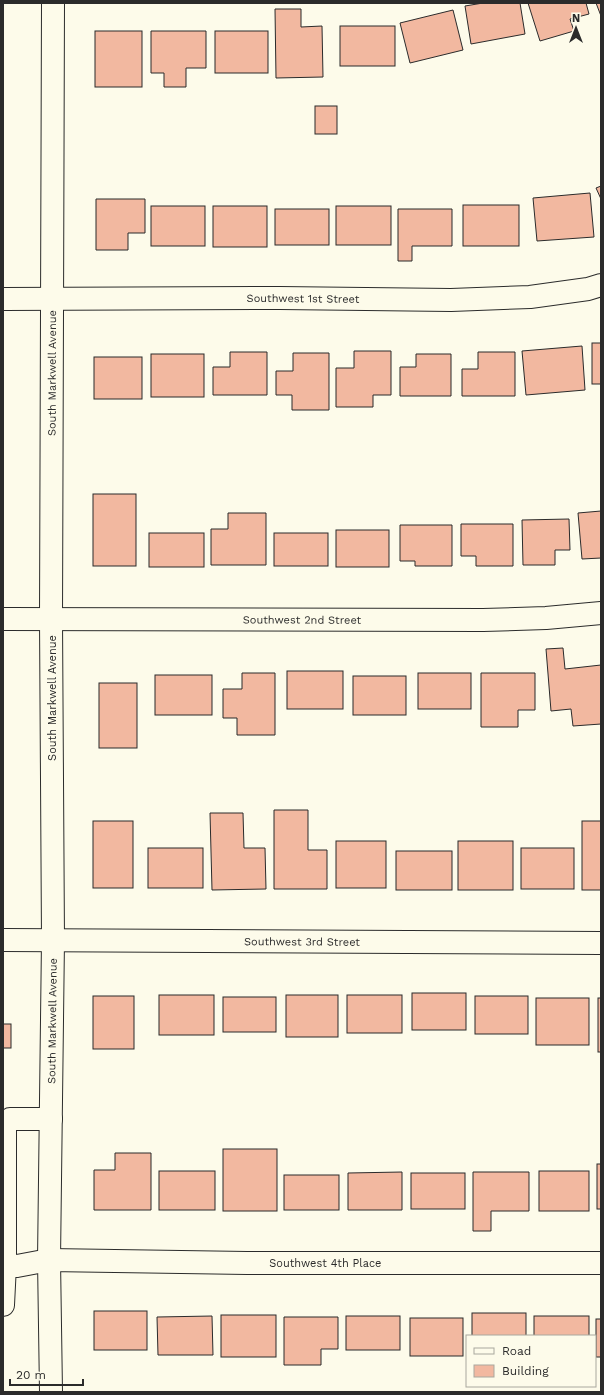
<svg xmlns="http://www.w3.org/2000/svg" width="604" height="1395" font-family="'Work Sans',sans-serif">
<rect width="100%" height="100%" fill="#fdfbea"/>
<g fill="#f2b8a0" stroke="#2b2b2b">
<polygon points="483,3 520,3 525,34 471,44 465,6"/>
<polygon points="528,3 586,3 589,14 570,19 574,31 540,41"/>
<polygon points="596,3 601,3 601,16"/>
<polygon points="275,9 301,9 301,27 322,26 323,77 276,78"/>
<polygon points="453,10 463,50 410,63 400,23"/>
<rect x="340" y="26" width="55" height="40"/>
<rect x="95" y="31" width="47" height="56"/>
<polygon points="151,31 206,31 206,68 186,68 186,87 164,87 164,73 151,73"/>
<rect x="215" y="31" width="53" height="42"/>
<rect x="315" y="106" width="22" height="28"/>
<polygon points="601,186 601,199 596,188"/>
<polygon points="590,193 594,237 537,241 533,198"/>
<polygon points="96,199 145,199 145,233 128,233 128,250 96,250"/>
<rect x="463" y="205" width="56" height="41"/>
<rect x="151" y="206" width="54" height="40"/>
<rect x="213" y="206" width="54" height="41"/>
<rect x="336" y="206" width="55" height="39"/>
<rect x="275" y="209" width="54" height="36"/>
<polygon points="398,209 452,209 452,246 412,246 412,261 398,261"/>
<rect x="592" y="343" width="9" height="41"/>
<polygon points="582,346 585,390 526,395 522,351"/>
<polygon points="354,351 391,351 391,395 373,395 373,407 336,407 336,368 354,368"/>
<polygon points="230,352 267,352 267,395 213,395 213,367 230,367"/>
<polygon points="478,352 515,352 515,396 462,396 462,369 478,369"/>
<polygon points="293,353 329,353 329,410 292,410 292,395 276,395 276,371 293,371"/>
<rect x="151" y="354" width="53" height="43"/>
<polygon points="416,354 451,354 451,396 400,396 400,367 416,367"/>
<rect x="94" y="357" width="48" height="42"/>
<rect x="93" y="494" width="43" height="72"/>
<polygon points="601,511 601,558 582,559 578,513"/>
<polygon points="228,513 266,513 266,565 211,565 211,529 228,529"/>
<polygon points="569,519 570,550 555,550 555,565 523,565 522,520"/>
<polygon points="461,524 513,524 513,566 476,566 476,556 461,556"/>
<polygon points="400,525 452,525 452,566 415,566 415,561 400,561"/>
<rect x="336" y="530" width="53" height="37"/>
<rect x="149" y="533" width="55" height="34"/>
<rect x="274" y="533" width="54" height="33"/>
<polygon points="563,648 565,669 601,665 601,724 573,726 571,709 551,711 546,649"/>
<rect x="287" y="671" width="56" height="38"/>
<polygon points="242,673 275,673 275,735 237,735 237,718 223,718 223,689 242,689"/>
<rect x="418" y="673" width="53" height="36"/>
<polygon points="481,673 535,673 535,710 518,710 518,727 481,727"/>
<rect x="155" y="675" width="57" height="40"/>
<rect x="353" y="676" width="53" height="39"/>
<rect x="99" y="683" width="38" height="65"/>
<polygon points="274,810 308,810 308,850 327,850 327,889 274,889"/>
<polygon points="210,813 243,813 244,848 265,848 266,889 212,890"/>
<rect x="93" y="821" width="40" height="67"/>
<rect x="582" y="821" width="19" height="69"/>
<rect x="336" y="841" width="50" height="47"/>
<rect x="458" y="841" width="55" height="49"/>
<rect x="148" y="848" width="55" height="40"/>
<rect x="521" y="848" width="53" height="41"/>
<rect x="396" y="851" width="56" height="39"/>
<rect x="412" y="993" width="54" height="37"/>
<rect x="159" y="995" width="55" height="40"/>
<rect x="286" y="995" width="52" height="42"/>
<rect x="347" y="995" width="55" height="38"/>
<rect x="93" y="996" width="41" height="53"/>
<rect x="475" y="996" width="53" height="38"/>
<rect x="223" y="997" width="53" height="35"/>
<rect x="536" y="998" width="53" height="47"/>
<rect x="598" y="998" width="3" height="54"/>
<rect x="3" y="1024" width="8" height="24"/>
<rect x="223" y="1149" width="54" height="62"/>
<polygon points="115,1153 151,1153 151,1210 94,1210 94,1170 115,1170"/>
<rect x="597" y="1164" width="4" height="45"/>
<rect x="159" y="1171" width="56" height="39"/>
<rect x="539" y="1171" width="50" height="40"/>
<polygon points="402,1172 402,1210 348,1210 348,1173"/>
<polygon points="473,1172 529,1172 529,1211 491,1211 491,1231 473,1231"/>
<rect x="411" y="1173" width="54" height="36"/>
<rect x="284" y="1175" width="55" height="35"/>
<rect x="94" y="1311" width="53" height="39"/>
<rect x="472" y="1313" width="54" height="23"/>
<rect x="221" y="1315" width="55" height="42"/>
<polygon points="212,1316 213,1355 158,1355 157,1317"/>
<rect x="346" y="1316" width="54" height="34"/>
<rect x="534" y="1316" width="55" height="20"/>
<polygon points="284,1317 338,1317 338,1349 321,1349 321,1365 284,1365"/>
<rect x="410" y="1318" width="53" height="38"/>
<rect x="596" y="1319" width="5" height="38"/>
</g>
<g fill="none" stroke-linecap="round" stroke-linejoin="round">
<defs>
<g id="minor">
<path id="s1" d="M3 299 280 298 451 300 530 297 588 289 601 285"/>
<path id="s2" d="M3 619 483 620 546 618 601 613"/>
<path id="s3" d="M3 940 601 943"/>
<polyline points="5,1265 5,1127 6,1122 10,1119 51,1119"/>
<path id="s4" d="M3 1305 5 1265 17 1266 49 1260 247 1263H601"/>
<path id="s5" d="M51 1392 49 1260 53 940 51 620 53 3"/>
</g>
</defs>
<use href="#minor" stroke="#2b2b2b" stroke-width="24"/>
<use href="#minor" stroke="#fdfbea" stroke-width="22"/>
</g>
<g text-anchor="middle" stroke-width="3" stroke-linejoin="round" paint-order="stroke">
<g font-size="11" fill="#2b2b2b" stroke="#fdfbea">
<text dy="4" stroke="none"><textPath href="#s1" startOffset="300">Southwest 1st Street</textPath></text>
<text dy="4" stroke="none"><textPath href="#s5" startOffset="1019">South Markwell Avenue</textPath></text>
<text dy="4" stroke="none"><textPath href="#s2" startOffset="299">Southwest 2nd Street</textPath></text>
<text transform="translate(52 698) rotate(-90)" y="4">South Markwell Avenue</text>
<text dy="4" stroke="none"><textPath href="#s3" startOffset="299">Southwest 3rd Street</textPath></text>
<text dy="4" stroke="none"><textPath href="#s5" startOffset="371">South Markwell Avenue</textPath></text>
<text dy="4" stroke="none"><textPath href="#s4" startOffset="361">Southwest 4th Place</textPath></text>
</g>
</g>
<rect width="604" height="1395" fill="none" stroke="#2b2b2b" stroke-width="8"/>
<rect x="466" y="1335" width="130" height="52" fill="#fdfbea" stroke="#a9a89e"/>
<rect x="474" y="1348" width="20" height="6" fill="#fdfbea" stroke="#a9a89e"/>
<text x="502" y="1355" font-size="12" fill="#2b2b2b">Road</text>
<rect x="474" y="1365" width="20" height="12" fill="#f2b8a0" stroke="#a9a89e"/>
<text x="502" y="1375" font-size="12" fill="#2b2b2b">Building</text>
<g transform="translate(576 28)" stroke="#fdfbea" stroke-width="3" paint-order="stroke">
<path d="M0-3L7 15L0 10L-7 15Z" fill="#2b2b2b"/>
<text y="-6" font-size="11" font-weight="bold" text-anchor="middle" fill="#2b2b2b">N</text>
</g>
<path d="M10 1379v6h73v-6" fill="none" stroke="#2b2b2b" stroke-width="2"/>
<text x="16" y="1379" font-size="12" fill="#2b2b2b" stroke="#fdfbea" stroke-width="3" paint-order="stroke">20 m</text>
</svg>
